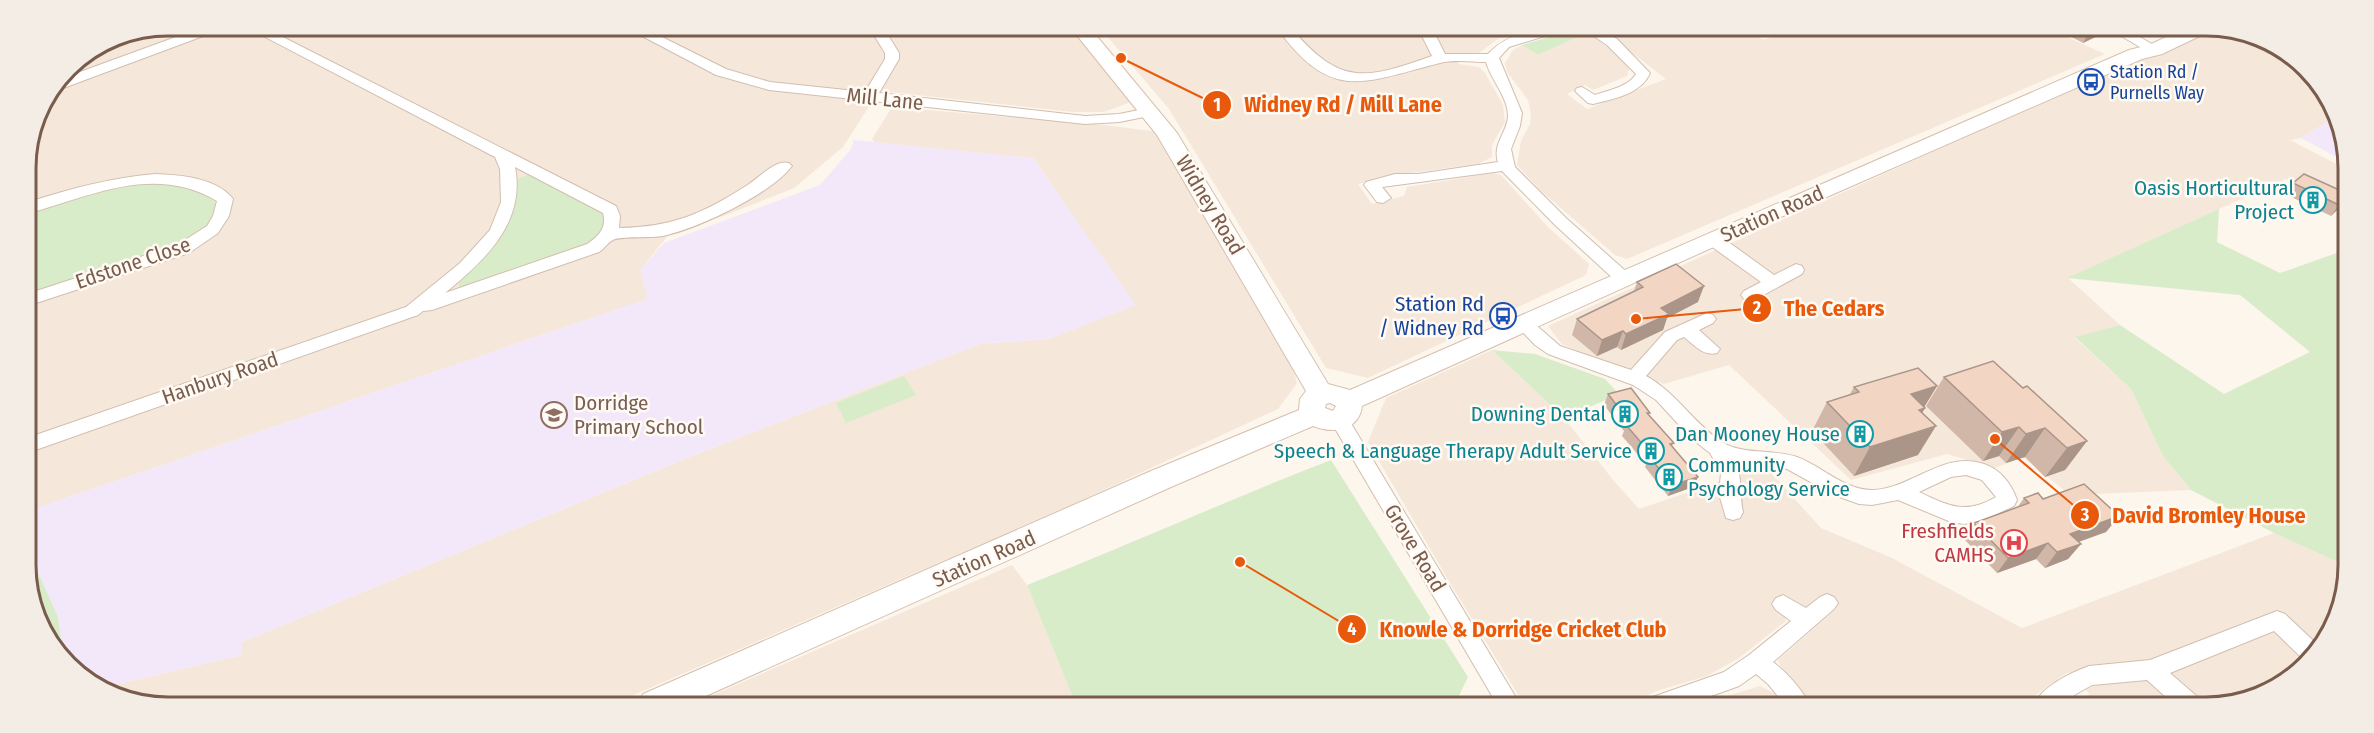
<svg xmlns="http://www.w3.org/2000/svg" width="2374" height="733" font-family="'Fira Sans Condensed',sans-serif">
<rect width="100%" height="100%" fill="#fdf6ec"/>
<g fill="#f5e8da">
<polygon points="168,26 1071,28 1131,102 1104,112 1073,112 879,91 843,147 794,188 721,217 670,233 641,269 647,299 28,511 26,159 40,105 68,67 114,36"/>
<polygon points="1100,28 1538,29 1499,38 1479,53 1455,53 1459,64 1479,67 1485,73 1503,105 1505,122 1492,145 1492,157 1478,164 1388,176 1358,184 1372,204 1404,196 1407,187 1492,173 1501,175 1548,227 1589,264 1586,275 1368,378 1326,368 1169,109"/>
<polygon points="1601,29 1746,29 1763,40 1788,32 1785,29 2051,30 2105,54 1627,259 1615,255 1540,190 1517,165 1521,141 1530,124 1531,114 1528,100 1507,72 1505,63 1513,50 1522,45 1538,55 1587,33 1615,52 1629,69 1627,76 1593,90 1585,85 1567,94 1587,109 1666,79"/>
<polygon points="2213,30 2242,30 2307,68 2334,118 2301,138 2290,140 2346,169 2346,207 2285,179 2068,278 2120,325 2075,338 2131,389 2163,456 2191,490 2070,495 2023,457 1995,468 1947,454 1851,480 1729,365 1664,384 1611,366 1562,344 1548,326 2056,96"/>
<polygon points="892,107 1105,125 1158,132 1291,361 1297,383 1278,409 1067,507 613,704 132,703 105,687 242,655 242,642 687,458 980,344 1048,339 1135,305 1033,158 875,144 872,139"/>
<polygon points="1492,350 1564,418 1614,481 1639,509 1765,466 1821,528 1892,558 2022,628 2274,533 2344,565 2344,601 2325,644 2293,678 2215,707 2071,707 2090,694 2068,672 2019,707 1811,706 1782,670 1778,660 1836,609 1821,596 1806,608 1795,605 1784,597 1773,606 1783,613 1786,621 1739,658 1707,676 1657,691 1623,706 1525,706 1447,578 1368,442 1386,398"/>
<polygon points="1012,565 1027,585 1076,705 692,704"/>
<polygon points="1760,686 1774,693 1785,706 1694,706"/>
</g>
<g fill="#f3e8fa">
<polygon points="2334,118 2346,141 2346,162 2301,138"/>
<polygon points="854,140 1033,158 1136,305 1048,339 980,344 687,458 242,642 242,655 105,687 67,665 64,660 58,617 28,550 28,511 647,299 641,269 664,243 820,185 851,149"/>
</g>
<g fill="#d8ecc9">
<polygon points="1572,30 1587,33 1538,55 1522,45"/>
<polygon points="529,174 603,211 609,226 592,245 466,288 460,287 458,284 514,203 516,180"/>
<path d="M153 184C178 185 206 186 220 209L211 223 190 241 27 296 26 212 115 188Z"/>
<polygon points="2219,209 2217,242 2280,273 2345,250 2344,565 2274,533 2191,490 2163,456 2131,389 2075,337 2120,325 2224,394 2310,352 2240,295 2067,278"/>
<polygon points="1492,350 1535,354 1605,379 1618,393 1615,396 1564,418"/>
<polygon points="904,376 916,395 846,423 836,403"/>
<path d="M1331 460 1468 677 1454 706 1076 705 1027 585C1129 545 1228 500 1331 460Z"/>
<polygon points="28,550 58,617 64,660 28,592"/>
</g>
<g fill="none" stroke-linecap="round" stroke-linejoin="round">
<defs>
<g id="street">
<polygon points="206,26 224,26 222,29 58,90 51,91 58,80"/>
<path d="M244 26H261L616 206 620 216 619 228C672 227 702 214 746 186 758 179 775 159 789 163L792 166C771 194 697 229 663 236 653 238 618 236 613 240 608 242 604 249 599 252L432 310 423 311 418 315 27 453V438L406 307 460 263 490 230 501 202 500 169 495 157ZM515 167 603 213C607 228 599 236 587 244L445 293C484 261 526 223 515 167Z"/>
<polygon points="625,27 642,27 726,69 770,82 865,92 885,59 885,53 869,27 852,34 845,30 847,27 883,27 899,53 899,59 879,93 1085,116 1119,114 1149,108 1156,112 1154,115 1119,122 1085,124 769,90 716,75"/>
<path d="M1277 28H1291C1340 86 1365 80 1432 56L1418 28H1432L1445 54H1488C1506 34 1533 29 1560 29L1558 32 1509 47 1499 58 1522 113 1520 126 1511 149 1515 167 1566 218 1629 274 1631 278 1629 282H1617L1555 225 1502 171 1382 187 1391 198 1383 203 1377 202 1364 185 1366 182 1395 174H1418L1498 162C1492 144 1507 133 1508 116 1508 97 1491 80 1486 62 1472 62 1454 59 1440 63 1364 82 1332 104 1277 28Z"/>
<path d="M1583 29H1599L1617 39 1650 73C1641 94 1614 99 1593 104L1588 103 1575 91 1577 88 1582 87 1595 95C1609 90 1628 87 1636 74L1607 45Z"/>
<polygon points="1747,29 1763,29 1753,35 1748,34"/>
<polygon points="2111,30 2128,30 2162,50 2155,54 2150,53"/>
<path d="M155 174C179 175 216 177 233 199L229 216 218 233 189 253 27 306V294L177 245 207 226 213 216 217 201C154 163 89 197 26 214V203C68 189 110 178 155 174Z"/>
<polygon points="1714,235 1720,236 1774,275 1796,264 1802,266 1804,270 1802,274 1756,299 1744,299 1741,295 1744,291 1761,282 1708,244 1706,240 1708,236"/>
<path d="M1707 313 1713 315 1716 319 1713 323 1699 330 1720 349 1717 353C1704 357 1694 345 1684 337L1677 340 1646 376C1677 393 1693 423 1722 442 1742 455 1774 449 1797 457 1822 466 1844 490 1872 490 1912 489 1943 450 1984 464 2001 470 2011 483 2017 500L2014 506 1984 520 1964 524 1951 522 1898 500 1872 505 1859 504 1834 495 1787 469 1734 461C1743 474 1739 494 1743 512L1740 518 1733 520 1726 518 1719 494 1721 473 1710 453 1692 439 1656 400 1633 385 1548 354 1535 345 1514 323 1517 319H1529L1560 346 1631 370 1665 332ZM1966 475 1982 480 1996 497C1965 515 1949 506 1919 492L1951 477Z"/>
<polygon points="1339,413 1346,415 1521,706 1498,706 1330,420 1332,415"/>
<path d="M1827 594 1834 597 1838 603 1834 609 1773 662C1787 673 1803 690 1810 706H1786L1768 684 1756 674 1739 686 1683 706H1644L1647 699 1724 672 1749 655 1791 621 1776 610 1772 604 1776 598 1783 595 1806 608 1820 597Z"/>
<path d="M2277 611 2285 614 2321 648 2306 662 2274 631 2170 673 2201 700 2204 707H2177L2147 680 2092 685 2076 694 2060 707H2032C2041 687 2070 673 2089 666L2150 660Z"/>
</g>
<path id="secondary" d="M1071 28H1090L1177 133 1328 384 1350 390 2129 50 2149 45 2181 30H2206L2204 34 2162 54 2142 59 1749 231 1362 406C1359 431 1333 434 1313 426L1171 487 688 704H638L643 694 1151 471 1299 410 1300 399 1306 391 1157 135ZM1330 403 1336 406 1333 411 1325 408 1326 404Z"/>
</defs>
<use href="#street" stroke="#d1beb0" stroke-width="2"/>
<use href="#secondary" stroke="#d6c0b0" stroke-width="2"/>
<use href="#street" fill="#fff" fill-rule="evenodd"/>
<use href="#secondary" fill="#fff" fill-rule="evenodd"/>
</g>
<g fill="#d1b7a8">
<polygon points="2058,30 2110,30 2083,43"/>
<polygon points="2293,183 2346,193 2346,201 2331,216 2285,194"/>
<polygon points="1637,282 1698,302 1667,318 1663,330 1621,350 1617,347 1597,356 1572,335 1577,319 1634,291"/>
<polygon points="1944,377 2087,441 2065,470 2045,477 2025,457 2006,463 1999,456 1983,461 1926,406"/>
<polygon points="1937,386 1924,407 1925,408 1922,413 1918,455 1854,476 1812,431 1827,402 1850,394 1854,387"/>
<polygon points="1608,394 1649,416 1674,443 1672,446 1698,477 1693,487 1668,496 1645,467 1646,464 1622,436 1624,431 1604,405"/>
<polygon points="2024,498 2043,499 2119,516 2106,532 2079,542 2081,544 2068,559 2045,568 2036,559 1997,573 1963,538 1974,523 2017,508"/>
</g>
<g fill="#aa9588">
<polygon points="2091,30 2110,30 2083,43"/>
<polygon points="2346,199 2346,201 2331,216 2339,205"/>
<polygon points="1704,286 1698,302 1667,318 1663,330 1621,350 1626,334 1661,308"/>
<polygon points="1623,331 1617,347 1597,356 1602,340"/>
<polygon points="1937,386 1923,409 1925,408 1909,435 1936,426 1918,455 1854,476 1870,447 1911,394"/>
<polygon points="2019,427 1999,456 1983,461 2002,432"/>
<polygon points="2045,428 2025,457 2006,463 2026,434"/>
<polygon points="2087,441 2065,470 2045,477 2067,448"/>
<polygon points="1698,477 1693,487 1668,496 1673,485"/>
<polygon points="2119,516 2106,532 2058,549 2070,534"/>
<polygon points="2048,543 2036,559 1997,573 2008,558"/>
<polygon points="2081,544 2068,559 2045,568 2057,552"/>
</g>
<g fill="#f3d5c3" stroke="#aa9588" stroke-width="1.5">
<polygon points="2304,174 2346,193 2346,199 2339,205 2293,183"/>
<polygon points="1676,264 1704,286 1661,308 1669,314 1626,334 1623,331 1602,340 1577,319 1643,287 1637,282"/>
<polygon points="1993,361 2023,388 2027,386 2087,441 2067,448 2045,428 2026,434 2019,427 2002,432 1944,377"/>
<polygon points="1918,368 1937,386 1911,394 1925,408 1919,410 1936,426 1870,447 1827,402 1859,392 1854,387"/>
<polygon points="1631,388 1650,413 1647,413 1674,443 1670,444 1698,477 1673,485 1649,457 1652,455 1626,425 1631,424 1608,394"/>
<polygon points="2084,484 2119,516 2070,534 2081,544 2057,552 2048,543 2008,558 1974,523 2029,503 2024,498 2038,493 2043,499"/>
</g>
<defs>
<symbol id="bus-ring" viewBox="-11 -11 22 22"><circle r="9.5" fill="#fffaf3" stroke="#1a4fb4" stroke-width="1.5"/><path d="M-5-6H5V4H4V6H2V4H-2V6H-4V4H-5ZM-3.5-4V0h7V-4ZM-3.5 1.2v1.5H-2V1.2ZM2 1.2v1.5H3.5V1.2Z" fill="#1a4fb4"/></symbol>
<symbol id="building-ring" viewBox="-11 -11 22 22"><circle r="9.5" fill="#fffaf3" stroke="#0f9aa8" stroke-width="1.5"/><path d="M-4-6H4V6H1V3H-1V6H-4ZM-2.5-4.3h1.7v1.8h-1.7ZM.8-4.3h1.7v1.8H.8ZM-2.5-1h1.7V.8h-1.7ZM.8-1h1.7V.8H.8Z" fill="#0f9aa8"/></symbol>
<symbol id="school-ring" viewBox="-11 -11 22 22"><circle r="9.5" fill="#fffaf3" stroke="#8d6e63" stroke-width="1.5"/><path d="M0-5L7-2L0 1L-7-2ZM-4 1L0 2.5L4 1V4Q0 6-4 4Z" fill="#8d6e63"/></symbol>
<symbol id="hospital-ring" viewBox="-11 -11 22 22"><circle r="9.5" fill="#fffaf3" stroke="#e0444e" stroke-width="1.5"/><path d="M-5-5h3v3.5h4V-5h3V5h-3V1.5h-4V5h-3Z" fill="#e0444e"/></symbol>
</defs>
<g fill-rule="evenodd">
<use href="#bus-ring" x="2076" y="67" width="30" height="30"/>
<use href="#building-ring" x="2298" y="185" width="30" height="30"/>
<use href="#bus-ring" x="1488" y="301" width="30" height="30"/>
<use href="#building-ring" x="1610" y="399" width="30" height="30"/>
<use href="#school-ring" x="539" y="400" width="30" height="30"/>
<use href="#building-ring" x="1845" y="419" width="30" height="30"/>
<use href="#building-ring" x="1636" y="436" width="30" height="30"/>
<use href="#building-ring" x="1654" y="462" width="30" height="30"/>
<use href="#hospital-ring" x="1999" y="528" width="30" height="30"/>
</g>
<g text-anchor="middle" stroke-width="5" stroke-linejoin="round" paint-order="stroke">
<g font-size="18" fill="#164399" stroke="#fffaf3" text-anchor="start">
<text x="2110" y="78">Station Rd /<tspan x="2110" dy="21">Purnells Way</tspan></text>
</g>
<g font-size="21" fill="#7a5c4d" stroke="#fffaf3">
<text transform="translate(885 99) rotate(6)" y="7">Mill Lane</text>
<text transform="translate(1210 205) rotate(59)" y="7">Widney Road</text>
<text transform="translate(1772 214) rotate(-24)" y="7">Station Road</text>
<text transform="translate(133 263) rotate(-19)" y="7">Edstone Close</text>
<text transform="translate(220 378) rotate(-19)" y="7">Hanbury Road</text>
<text transform="translate(1415 548) rotate(59)" y="7">Grove Road</text>
<text transform="translate(984 559) rotate(-24)" y="7">Station Road</text>
</g>
<g font-size="21" fill="#0d838f" stroke="#fffaf3" text-anchor="end">
<text x="2294" y="195">Oasis Horticultural<tspan x="2294" dy="24">Project</tspan></text>
<text x="1606" y="421">Downing Dental</text>
<text x="1840" y="441">Dan Mooney House</text>
<text x="1632" y="458">Speech &amp; Language Therapy Adult Service</text>
<text x="1688" y="472" text-anchor="start">Community<tspan x="1688" dy="24">Psychology Service</tspan></text>
</g>
<g font-size="21" fill="#164399" stroke="#fffaf3" text-anchor="end">
<text x="1484" y="311">Station Rd<tspan x="1484" dy="24">/ Widney Rd</tspan></text>
</g>
<g font-size="21" fill="#785e54" stroke="#fffaf3" text-anchor="start">
<text x="574" y="410">Dorridge<tspan x="574" dy="24">Primary School</tspan></text>
</g>
<g font-size="21" fill="#be3a42" stroke="#fffaf3" text-anchor="end">
<text x="1994" y="538">Freshfields<tspan x="1994" dy="24">CAMHS</tspan></text>
</g>
</g>
<path d="M0 0H2374V733H0ZM168 36H2206A132 132 0 0 1 2338 168V565A132 132 0 0 1 2206 697H168A132 132 0 0 1 36 565V168A132 132 0 0 1 168 36Z" fill="#f4ede6" fill-rule="evenodd"/>
<path fill="none" stroke="#7a5c4d" stroke-width="3" d="M168 36H2206A132 132 0 0 1 2338 168V565A132 132 0 0 1 2206 697H168A132 132 0 0 1 36 565V168A132 132 0 0 1 168 36Z"/>
<path fill="none" stroke="#e8590c" stroke-width="2" d="M1121 58L1217 105M1636 319L1757 308M1995 439L2085 515M1240 562L1352 629"/>
<g fill="#e8590c" stroke="#fffaf3" stroke-width="2">
<circle cx="1121" cy="58" r="6"/>
<circle cx="1636" cy="319" r="6"/>
<circle cx="1995" cy="439" r="6"/>
<circle cx="1240" cy="562" r="6"/>
<circle cx="1217" cy="105" r="15"/>
<circle cx="1757" cy="308" r="15"/>
<circle cx="2085" cy="515" r="15"/>
<circle cx="1352" cy="629" r="15"/>
</g>
<g font-size="18" text-anchor="middle" font-weight="bold" fill="#fff">
<text x="1217" y="111">1</text>
<text x="1757" y="314">2</text>
<text x="2085" y="521">3</text>
<text x="1352" y="635">4</text>
</g>
<g font-size="22" text-anchor="middle" font-weight="bold" fill="#e8590c" stroke="#fffaf3" stroke-width="5" stroke-linejoin="round" paint-order="stroke">
<text x="1343" y="112">Widney Rd / Mill Lane</text>
<text x="1834" y="316">The Cedars</text>
<text x="2209" y="523">David Bromley House</text>
<text x="1523" y="637">Knowle &amp; Dorridge Cricket Club</text>
</g>
</svg>
